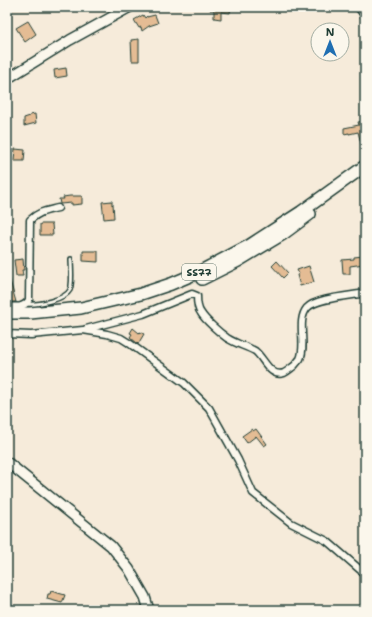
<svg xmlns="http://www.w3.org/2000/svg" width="372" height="617" font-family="'Shantell Sans',sans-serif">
<rect width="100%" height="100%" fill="#f6ebda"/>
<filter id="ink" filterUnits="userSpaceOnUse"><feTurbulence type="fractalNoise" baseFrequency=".025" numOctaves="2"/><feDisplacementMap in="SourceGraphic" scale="8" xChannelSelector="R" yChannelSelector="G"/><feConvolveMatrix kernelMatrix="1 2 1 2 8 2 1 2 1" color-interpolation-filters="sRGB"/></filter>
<g filter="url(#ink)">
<g fill="#e4bc94" stroke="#1f3d34">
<polygon points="210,7 231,7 230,13 221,12 221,19 214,18 214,10 210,10"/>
<polygon points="143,15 145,18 147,16 147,17 155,15 158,23 149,26 142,31 141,27 139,28 134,20"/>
<polygon points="28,21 36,34 25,42 16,28"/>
<polygon points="139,39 139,61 132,61 131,40"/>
<polygon points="66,68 67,76 55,78 54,70"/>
<polygon points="35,114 36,123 24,126 24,118 30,116 30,115"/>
<polygon points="365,121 365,154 364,154 358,132 349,134 349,133 344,134 344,128 359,125 358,122"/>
<polygon points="15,149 25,150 24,161 14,161"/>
<polygon points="70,196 82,196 82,204 72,205 72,203 60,204 59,199 64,199 63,197"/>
<polygon points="112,201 112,205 113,204 114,218 104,219 102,202"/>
<polygon points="40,224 52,224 53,235 40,235"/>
<polygon points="83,251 98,251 98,262 83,261"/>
<polygon points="363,256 364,264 350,266 350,274 343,274 342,260 354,259 354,257"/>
<polygon points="23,259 24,270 22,270 23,276 16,276 14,260"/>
<polygon points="277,261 288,273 283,278 272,266"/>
<polygon points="309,266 314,282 300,286 297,275 299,274 297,270"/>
<polygon points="7,277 9,277 16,302 7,302"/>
<polygon points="133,328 139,333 140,332 144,334 138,344 130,337 132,334 130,333"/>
<polygon points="252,429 253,431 256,429 267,444 264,446 256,436 247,443 242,436"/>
<polygon points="51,591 65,595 62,603 47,599 48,594 50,594"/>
</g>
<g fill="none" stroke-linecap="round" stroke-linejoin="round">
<defs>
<path id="lane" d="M27 304C37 305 65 300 70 290 73 282 71 267 71 259"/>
<g id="street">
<path d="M7 306C16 307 24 308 29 300L30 220C40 211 46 211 58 208"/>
<path d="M86 329 143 314 192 294 197 296C197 301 197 308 201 313 205 320 220 333 227 338 236 344 246 346 255 351 264 358 270 378 284 373 288 371 291 368 294 366 296 364 298 361 300 359 307 345 296 321 307 308 316 298 351 296 365 293"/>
<polyline points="7,334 31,335 83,330 107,334 121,338 129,343 184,383 209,408 238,460 253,493 291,523 327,541 365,574"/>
</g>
<g id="secondary">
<polyline points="360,7 365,14"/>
<polyline points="7,79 70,40 130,7"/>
<polyline points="7,462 111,546 129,569 145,597 149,610"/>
</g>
<g id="highway">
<polyline points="202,279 238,261 283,234 310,214"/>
<polyline points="7,313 30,313 81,308 141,294 171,284 197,273 250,245 301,212 365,166"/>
</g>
</defs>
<use href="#lane" stroke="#1f3d34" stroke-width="6"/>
<use href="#street" stroke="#1f3d34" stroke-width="9"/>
<use href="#secondary" stroke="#1f3d34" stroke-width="12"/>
<use href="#highway" stroke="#1f3d34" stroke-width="14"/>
<use href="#lane" stroke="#fbf7ec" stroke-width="3"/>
<use href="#street" stroke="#fbf7ec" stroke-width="6"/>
<use href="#secondary" stroke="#fbf7ec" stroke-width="9"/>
<use href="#highway" stroke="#fbf7ec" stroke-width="11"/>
</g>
</g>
<g text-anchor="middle" stroke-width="4" stroke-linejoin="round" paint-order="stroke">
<rect fill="#fbf7ec" stroke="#61756b" stroke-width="1" x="182" y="264" width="34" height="16" rx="3"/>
<g font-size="10" font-weight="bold" fill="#1f3d34">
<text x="199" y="276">SS77</text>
</g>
</g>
<rect width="372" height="617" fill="none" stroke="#fbf7ec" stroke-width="24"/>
<rect x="12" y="12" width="348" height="593" fill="none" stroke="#1f3d34" stroke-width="1.5" filter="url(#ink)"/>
<g transform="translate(330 42)"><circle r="19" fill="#fbf7ec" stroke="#a3ada2"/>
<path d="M0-3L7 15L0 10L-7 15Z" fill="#1f6fb2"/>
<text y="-6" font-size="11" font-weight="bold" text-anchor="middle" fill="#1f3d34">N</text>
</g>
</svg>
